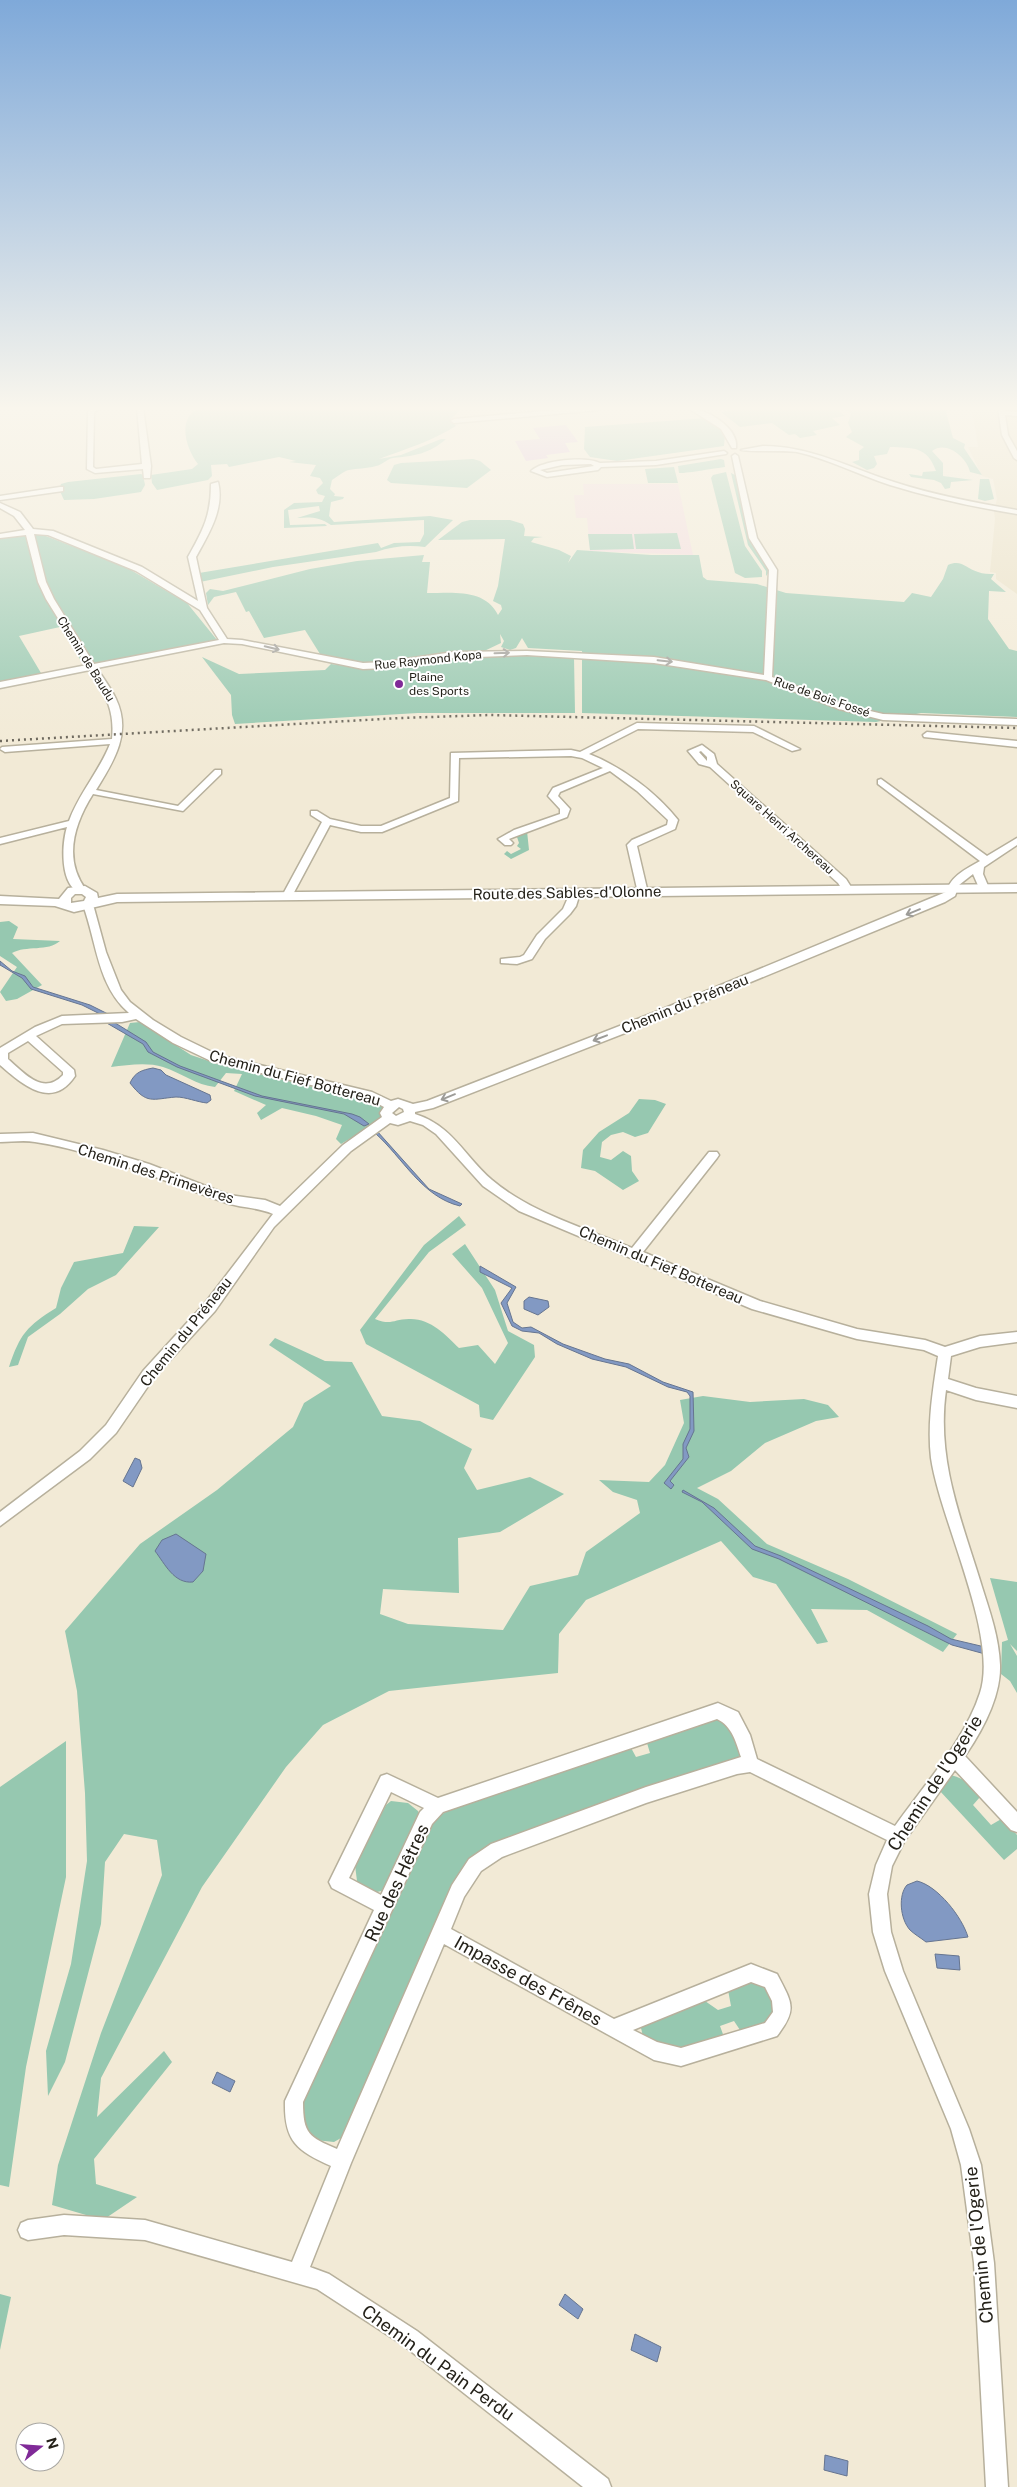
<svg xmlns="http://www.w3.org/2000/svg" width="1017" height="2487" font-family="'Public Sans',sans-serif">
<rect width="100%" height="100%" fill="#f2ead6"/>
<polygon fill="#e9dfc3" points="969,408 1017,408 1017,594 996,579 996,573 990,572 995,519 994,511 997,499 993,479 982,476 968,447 978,447 973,415"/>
<polygon fill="#f3d9dd" points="583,484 678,484 693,555 590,551 587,518 576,518 574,495 584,495"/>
<g fill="#96c8b0">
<path d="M200 408H462L450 420 456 426C432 441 406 449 379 459L401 455 441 439H446C429 454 414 456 393 458 387 459 382 465 376 466 366 469 357 468 349 470 344 471 337 477 332 480L330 489 335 494 334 496 344 497 343 499 331 502 329 516 334 522 430 516 453 520 425 547C409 545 393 546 376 552L273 567 200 582 199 573 378 543 381 548 394 543 420 542 424 534V520L331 525C319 517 311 517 297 518L320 511 319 506 288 510 290 525 325 524 327 526 284 528V510L294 503 322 502 325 496 318 494 316 490 323 483 320 478 310 476 316 465 289 462 296 461 279 457 229 467 227 464 211 465 212 476 208 480 157 490 152 483 151 475 192 469 198 464C186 449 176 417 200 408Z"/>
<polygon points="745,408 835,408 845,416 832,418 840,425 813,431 817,435 800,438 795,434 789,435 772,423 740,427 721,412"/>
<path d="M846 408H945L953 438 965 444 964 448 982 475 970 472C967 457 946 440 932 451L943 463V476L973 480 951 482 950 488 945 489 941 483 934 480 911 477 909 474 922 476 923 472 936 471C927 446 913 448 890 447L887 454 874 456 877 464 874 468 867 470 852 462 859 460V451L864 447 846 437 852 432 848 423 851 414Z"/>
<polygon points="707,418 725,433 724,446 617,461 590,457 584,449 585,427"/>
<polygon points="473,459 480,461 491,470 467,488 391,483 387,480 394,465 401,463"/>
<path d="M721 459 724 460 725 467C717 468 682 474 679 473L678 466Z"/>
<polygon points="674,467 678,483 648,483 645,469"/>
<polygon points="726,472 745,546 762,571 762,577 745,578 735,573 711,478 713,475"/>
<polygon points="731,473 735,475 752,543 770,571 766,576 766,571 748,545"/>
<polygon points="141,474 143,475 145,485 141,492 94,499 64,500 59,489 61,484 68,482"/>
<polygon points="980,479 989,479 994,499 985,501 978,499"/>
<path d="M470 520H510L523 524 525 529 524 536 543 537 534 538 531 542 559 550 571 556 568 563 577 550 651 555H699L703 577 707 580 757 584 786 593 904 602 912 593 931 597 943 579 948 565C962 559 966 569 978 572 983 574 989 574 994 574L991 579 1006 592 989 591 988 619 1009 649 1017 651V717L921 713 876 722 582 713V651L528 648 522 638 516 648 510 650 501 647 504 641 500 634 501 643 480 653 438 654 389 663 372 664 320 654 305 630 264 638 249 611 246 612 236 592 214 597 208 605 206 593 210 589 223 591 310 569 357 561 424 555 422 562H430L427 593C452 593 485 588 498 615L502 609 501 605 493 601 498 586 505 539 438 540 462 522Z"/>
<polygon points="38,533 124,566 187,603 217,640 98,664 83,664 60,627 19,636 41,673 0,683 0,538"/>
<polygon points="677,533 681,549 636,549 634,534"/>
<polygon points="588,534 632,534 634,549 590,550"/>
<path d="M515 655 574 657 575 713H418L235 724 232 715 231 695 202 657 239 674 325 670 331 664C372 671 394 664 434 659 460 656 488 656 515 655Z"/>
<polygon points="527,831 529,850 511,859 504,854 507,851 511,854 521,849 517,846 519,843 517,837 518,834"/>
<path d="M9 921 18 927 13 939 60 941C48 952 26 945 12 953L42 985 17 999 6 1001 0 992 17 967 0 956V922Z"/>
<path d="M140 1022 191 1055 218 1064 392 1106 395 1112 341 1144 336 1139 342 1125 316 1116 282 1108 261 1120 257 1113 266 1105 234 1091 242 1074 226 1073 215 1087C196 1085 182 1073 163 1067 147 1062 128 1065 111 1067L130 1023Z"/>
<polygon points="639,1099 655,1100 666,1104 648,1133 635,1137 623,1132 611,1135 602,1142 600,1157 611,1160 623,1151 631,1156 632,1171 639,1181 623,1190 595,1171 581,1168 583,1150 599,1132 629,1113"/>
<path d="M459 1216 466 1225 429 1252 375 1319C392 1326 393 1319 409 1319 430 1318 446 1335 459 1348L478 1345 495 1364 508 1343 482 1288 452 1254 465 1244 495 1290 508 1331 534 1345 535 1357 493 1420 480 1417 479 1405 366 1344 360 1330 424 1245Z"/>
<path d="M134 1226 159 1227 116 1275 88 1289 60 1314 28 1337 18 1365 9 1367C20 1334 27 1326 56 1308L61 1288 74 1262 123 1253Z"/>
<polygon points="275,1338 325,1361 352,1362 382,1416 420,1421 472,1449 464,1468 477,1490 530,1477 564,1494 500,1532 458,1538 459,1593 383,1589 380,1614 408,1624 503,1630 530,1586 578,1575 586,1552 640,1513 637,1500 613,1492 599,1480 649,1482 665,1465 684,1423 680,1400 703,1396 750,1402 804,1399 828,1405 839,1417 816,1421 765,1443 731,1471 697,1488 718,1499 767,1544 848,1579 957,1634 943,1652 867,1610 811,1609 828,1642 817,1644 776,1584 753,1577 721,1541 586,1600 559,1634 558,1673 389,1691 323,1725 286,1767 202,1887 101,2078 97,2117 164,2051 172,2062 94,2159 96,2184 137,2197 103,2220 52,2205 58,2165 101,2033 162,1875 157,1840 124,1834 105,1862 101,1924 65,2062 48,2096 46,2051 71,1964 87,1861 85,1793 77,1691 65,1631 140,1544 217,1490 293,1427 304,1403 331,1386 269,1345"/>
<polygon points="990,1578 1017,1582 1017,1651 1010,1644 1017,1656 1017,1693 1010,1681 1001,1674 1002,1642 1008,1640"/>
<path d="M719 1717C734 1726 743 1742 740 1759L477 1856 348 2134 334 2142 315 2140 302 2124 304 2099 436 1817 458 1806 630 1746 636 1757 650 1753 647 1743Z"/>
<polygon points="66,1741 66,1877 26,2067 9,2187 0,2185 0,1787"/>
<path d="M950 1775C961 1777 976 1786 980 1797L973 1805 991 1825 1003 1818 1017 1835V1849L1004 1860 939 1790Z"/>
<polygon points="391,1801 408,1803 418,1811 419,1820 386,1890 377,1892 365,1890 357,1881 355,1865 386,1805"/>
<polygon points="751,1983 762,1986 771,1992 775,2012 768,2024 742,2033 734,2021 720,2026 724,2037 692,2049 650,2041 643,2036 640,2024 705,2001 718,2010 731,2006 728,1990"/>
<polygon points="0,2294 11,2297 0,2350"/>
</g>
<g fill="#8299c3" stroke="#667590">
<polygon points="0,961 12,971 25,976 33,987 90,1005 110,1015 104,1016 82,1005 31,989 22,978 0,965"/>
<polygon points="112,1021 146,1042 153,1052 180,1066 262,1096 352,1114 360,1117 369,1124 364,1126 344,1114 255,1096 177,1067 148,1052 143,1044 105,1022"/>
<path d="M153 1068 161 1070 166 1075 210 1095 211 1100 207 1103C197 1102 186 1097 176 1097 152 1099 147 1105 130 1083 135 1072 142 1070 153 1068Z"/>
<path d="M377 1131 429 1189 462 1204 460 1206C422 1197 403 1158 375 1133Z"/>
<polygon points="480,1266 516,1287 507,1303 513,1322 522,1328 531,1327 563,1344 605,1359 629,1364 663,1382 693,1392 694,1431 686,1448 689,1457 670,1481 674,1485 671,1489 664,1483 683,1459 683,1444 690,1429 690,1396 687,1392 668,1387 626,1367 592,1359 557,1344 539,1333 522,1331 512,1326 501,1303 512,1288 480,1272"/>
<polygon points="529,1297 548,1301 549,1307 538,1315 524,1309 524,1301"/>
<polygon points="135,1458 140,1460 142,1468 133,1487 123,1481"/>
<polygon points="683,1490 714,1508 755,1546 781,1556 928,1626 951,1639 985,1647 985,1654 952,1645 779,1559 752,1549 702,1502 682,1492"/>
<path d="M176 1534 206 1554 203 1571 193 1582C174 1584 165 1564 155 1551L162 1540Z"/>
<path d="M917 1881C938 1886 962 1917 968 1937L926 1942C921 1938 914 1934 910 1930 900 1919 898 1895 907 1885Z"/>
<polygon points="935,1954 959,1956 960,1970 937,1968"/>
<polygon points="217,2072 235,2081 230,2092 212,2083"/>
<polygon points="565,2294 583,2309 578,2319 559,2305"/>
<polygon points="635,2334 661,2347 657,2362 631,2350"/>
<polygon points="825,2455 848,2461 847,2476 824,2470"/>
</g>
<polygon fill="#deb7de" points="566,425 578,442 565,443 570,452 546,455 548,458 526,461 515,441 540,439 533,428"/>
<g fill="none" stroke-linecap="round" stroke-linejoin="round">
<defs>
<g id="minor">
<polygon points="93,408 101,408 94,412 93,467 96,469 142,464 137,408 143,408 151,466 150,478 144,478 143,469 95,473 87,469 88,411"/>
<polygon points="578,408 602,408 599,410 454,423 451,421 454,419"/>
<path d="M688 408C706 408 739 428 736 448H732L721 429Z"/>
<polygon points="998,408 1004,408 1005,411 1017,412 1017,416 1005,415 1008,435 1017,451 1017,460 1014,458 1002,435"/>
<path d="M763 446C810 446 850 468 894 482 934 495 976 503 1017 510V514C974 507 932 498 890 485 859 475 829 459 797 452 786 450 743 452 741 450Z"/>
<path d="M724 451 727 453 726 454 656 465 601 467 598 470 547 477 531 471C543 460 585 456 600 463L656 461ZM591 464 594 466 547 473 540 470 562 465Z"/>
<path d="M735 454 738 456 757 538 777 570 772 677 845 705 883 714 1017 719V725L883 720 839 709 766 680 654 663 527 655 453 658 386 668 363 669 242 644 224 643 97 668C103 678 111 688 116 699 132 733 114 761 96 790L178 806 215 770H221V774L183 811 93 794C74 824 63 859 86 890L81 893C59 886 62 843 67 827L0 844V838L69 821C79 793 99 772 110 744L5 752 0 749 2 747 112 739C115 709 105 695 90 670L0 688V682L87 665 46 599 38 582 26 535 0 538V534L25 530 14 516 0 508V503L20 512 33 529 53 531 142 567 198 601 188 557C203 530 211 516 211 484L218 482C225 509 208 535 196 557L207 608 227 639 242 640 363 663 386 662 453 652 527 651 654 657 764 675 769 570 749 538 732 456ZM34 534 48 535 136 571 200 610 219 640 94 664 54 599 46 582Z"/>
<polygon points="60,487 63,487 63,491 0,500 0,496"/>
<path d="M637 723 754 726 800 749 792 751 753 732 638 729 589 754C622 767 656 792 678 820L675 829 637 846 648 893 647 895 643 896 638 893 627 845 632 840 667 825 668 820 637 791 610 771 560 792 558 796 570 809 567 817 514 837 509 839 513 843 511 845H505L498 839 514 830 560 814V809L548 796 553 788 603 768 582 758 571 756 459 758 458 801 382 832H361L330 825 291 898H283L282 896 322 822 311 815V811H317L330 819 361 826H381L450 798 451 753 571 750 580 752Z"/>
<polygon points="927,732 1017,741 1017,747 924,737 923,735"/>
<path d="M702 745 714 754 717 764 846 879 853 890 852 892H844L838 883 710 767 699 764 688 751ZM701 751 707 757V761L699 752Z"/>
<path d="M881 779 987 856 1017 838V845L984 867 983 874 989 888 988 890H980L973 874 959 885 955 896 945 902 666 1017 433 1108 415 1112V1114C453 1126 464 1156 492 1180 531 1213 585 1228 632 1248L709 1152H717L719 1155 717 1158 643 1252 760 1301 857 1329 925 1340 945 1347 980 1336 1017 1332V1342L980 1347 951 1356 948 1379 976 1388 1017 1396V1408L976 1400 946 1390C936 1461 962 1521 982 1587 990 1612 999 1638 1000 1665 1001 1697 982 1731 965 1756L1017 1812V1832L1011 1830 955 1770 904 1842 892 1866 887 1894 891 1932 903 1971 969 2129 981 2165 994 2263 1008 2487H986L974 2263 961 2165 951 2129 885 1971 873 1932 869 1894 876 1865 887 1840 750 1772 737 1774 646 1803 502 1857 481 1871 464 1897 451 1929 614 2019 751 1964 777 1974C792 2003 798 2009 777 2036L681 2066 654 2060 444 1944 351 2163 310 2267 329 2274 417 2331 608 2479 611 2487H583L403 2345 317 2289 145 2240 64 2235 28 2240 21 2237 18 2230 21 2223 28 2220 64 2215 145 2220 292 2262 331 2166C296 2150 284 2141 285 2101L374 1910 332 1888 329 1882 381 1776 387 1774 438 1798 718 1703 738 1712 750 1735 757 1759 895 1826C924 1785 965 1740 980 1693 999 1636 940 1520 931 1458 927 1424 933 1389 938 1356L924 1350 857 1339 752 1309 519 1211 483 1186 436 1134 423 1125 410 1121 398 1125 390 1123 351 1151 274 1227 215 1311 153 1379 116 1433 90 1459 0 1526V1512L80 1451 106 1425 143 1371 205 1303 273 1214C257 1207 240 1208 224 1202 161 1181 101 1152 35 1142 24 1140 11 1142 0 1142V1134L33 1133 103 1150 149 1164 229 1195 265 1200 280 1206 343 1145 382 1117 380 1113 384 1107 369 1099 211 1061 173 1043 136 1019 122 1022 62 1024 36 1036 74 1070 75 1076C52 1111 22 1084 0 1065V1048L35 1027 62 1016 129 1013C97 985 97 943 83 905L88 902 92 903 94 908 106 952 121 990 130 1002 153 1020 181 1037 218 1055 372 1092 391 1101 398 1099 413 1104 427 1101 658 1011 946 892C951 876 966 869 980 861L878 784V780ZM28 1041 63 1072V1075C43 1096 24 1073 8 1059V1053ZM399 1107 403 1109 404 1112 396 1116 392 1113ZM717 1719C732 1726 736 1742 741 1757L646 1787 491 1844 469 1859 452 1885 337 2149C309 2137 303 2134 303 2102L432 1824 443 1812ZM391 1792 424 1808 420 1812 381 1895 349 1878ZM751 1982 765 1987 772 2001 773 2012 765 2023 681 2048 657 2042 633 2030Z"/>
<polygon points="575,890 580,893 576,906 570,914 545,939 532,959 517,964 501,963 501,959 520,957 524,955 537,935 563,909 570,893"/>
</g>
<path id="major" d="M1017 884V892L117 902 74 912 55 906 0 904V896L59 899 68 888 85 886 97 893 98 898 117 894ZM75 894H82L86 897 84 901 71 903V898Z"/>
</defs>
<use href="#minor" stroke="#b7b09c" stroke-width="3"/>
<use href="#major" stroke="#b7b09c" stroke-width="3"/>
<use href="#minor" fill="#fff" fill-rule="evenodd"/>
<use href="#major" fill="#fff" fill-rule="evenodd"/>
<polyline stroke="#676257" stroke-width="2.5" stroke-dasharray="2 4" stroke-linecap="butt" points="0,741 400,718 490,715 1017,728"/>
</g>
<defs><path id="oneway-shaft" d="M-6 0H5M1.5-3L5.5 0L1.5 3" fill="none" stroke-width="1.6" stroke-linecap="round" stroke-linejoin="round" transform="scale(1.25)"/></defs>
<g stroke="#9d9c98">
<use href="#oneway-shaft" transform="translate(272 648) rotate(13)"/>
<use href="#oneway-shaft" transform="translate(502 653) rotate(-2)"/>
<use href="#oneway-shaft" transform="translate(665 661) rotate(6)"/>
<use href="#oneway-shaft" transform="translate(913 912) rotate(158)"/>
<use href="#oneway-shaft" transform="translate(600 1038) rotate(159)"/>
<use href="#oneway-shaft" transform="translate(448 1097) rotate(158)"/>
</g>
<linearGradient id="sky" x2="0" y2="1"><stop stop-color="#7fa9d9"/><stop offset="0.54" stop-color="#f9f6ed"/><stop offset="1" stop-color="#f9f6ed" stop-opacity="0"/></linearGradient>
<rect width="1017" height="756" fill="url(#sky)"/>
<circle fill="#802a98" stroke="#fff" stroke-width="2" cx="399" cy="684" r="5"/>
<g text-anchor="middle" stroke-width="4" stroke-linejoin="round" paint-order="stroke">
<g font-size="12" fill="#25221a" stroke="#fff">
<text transform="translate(86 659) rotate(58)" y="4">Chemin de Baudu</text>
<text transform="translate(428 660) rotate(-6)" y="4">Rue Raymond Kopa</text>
<text transform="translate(822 697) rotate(19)" y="4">Rue de Bois Fossé</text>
<text transform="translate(782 827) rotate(42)" y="4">Square Henri Archereau</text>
</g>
<g font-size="12" fill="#25221a" stroke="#fff" text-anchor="start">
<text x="409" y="681">Plaine<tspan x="409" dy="14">des Sports</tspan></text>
</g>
<g font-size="15" fill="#25221a" stroke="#fff">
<text transform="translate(567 893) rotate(-1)" y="5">Route des Sables-d'Olonne</text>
<text transform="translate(685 1004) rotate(-22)" y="5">Chemin du Préneau</text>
<text transform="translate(295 1078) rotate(15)" y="5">Chemin du Fief Bottereau</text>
<text transform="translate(156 1174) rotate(18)" y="5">Chemin des Primevères</text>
<text transform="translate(661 1265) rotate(23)" y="5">Chemin du Fief Bottereau</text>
<text transform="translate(186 1332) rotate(-51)" y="5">Chemin du Préneau</text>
</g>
<g font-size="18" fill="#25221a" stroke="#fff">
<text transform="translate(935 1783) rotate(-57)" y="6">Chemin de l'Ogerie</text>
<text transform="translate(397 1883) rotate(-65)" y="6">Rue des Hêtres</text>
<text transform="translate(528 1981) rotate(29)" y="6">Impasse des Frênes</text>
<text transform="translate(979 2245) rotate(-96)" y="6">Chemin de l'Ogerie</text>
<text transform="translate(438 2363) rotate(36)" y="6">Chemin du Pain Perdu</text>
</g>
</g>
<g transform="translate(40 2447) rotate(73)"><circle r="24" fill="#ffffff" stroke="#a8a7a3"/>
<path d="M0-4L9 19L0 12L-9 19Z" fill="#802a98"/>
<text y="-8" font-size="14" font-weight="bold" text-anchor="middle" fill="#25221a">N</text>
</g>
</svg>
